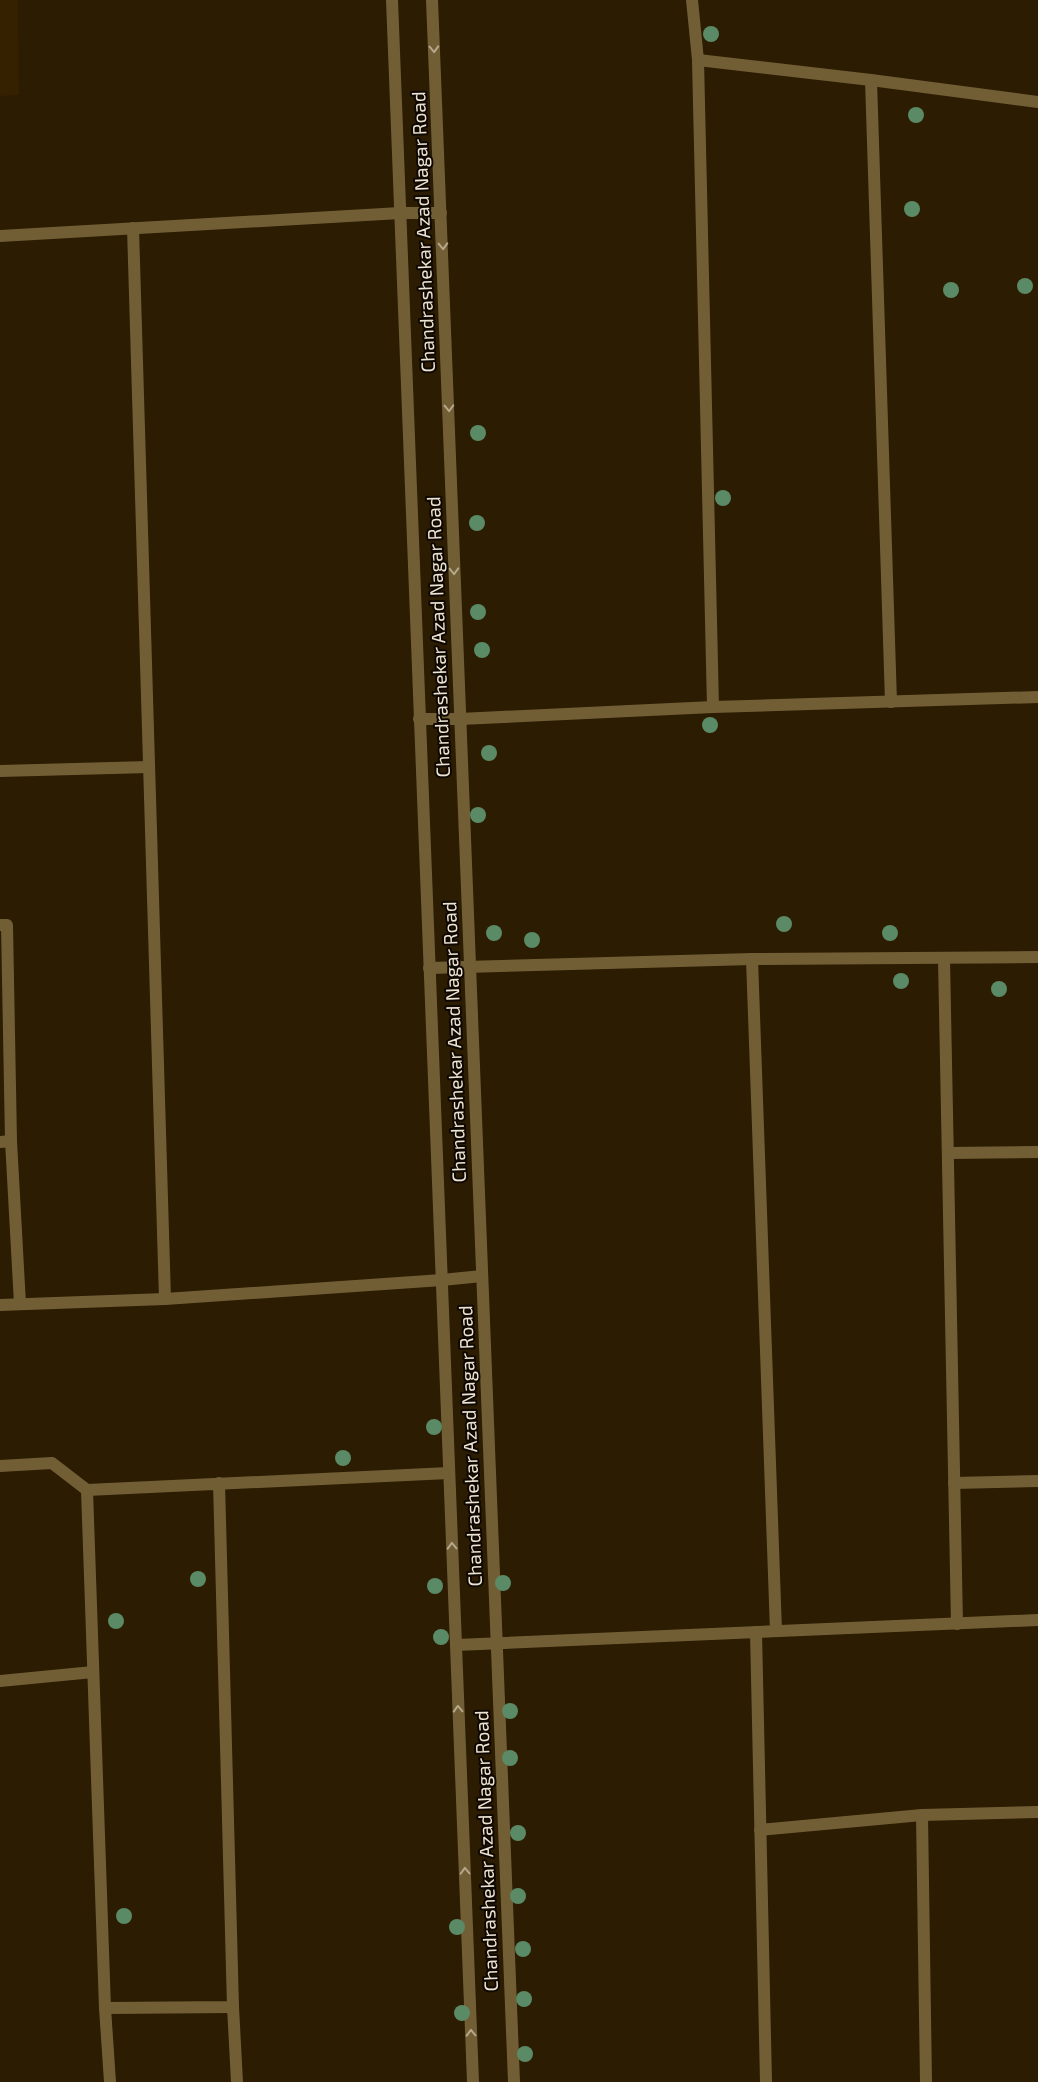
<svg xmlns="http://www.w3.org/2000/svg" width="1038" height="2082" font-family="'Exo 2',sans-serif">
<rect width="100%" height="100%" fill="#2b1c02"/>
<polygon fill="#352100" points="0,0 18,0 19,95 0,96"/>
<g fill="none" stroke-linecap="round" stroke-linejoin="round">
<g stroke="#725e35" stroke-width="12">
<polyline points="392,0 473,2082"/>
<polyline points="432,0 514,2082"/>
<polyline points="692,0 698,60 713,707"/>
<polyline points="698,60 871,80 891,702"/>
<polyline points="871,80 1038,102"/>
<polyline points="133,228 165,1299"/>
<polyline points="0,236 400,213 441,213"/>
<polyline points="419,719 460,719 713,707 1038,697"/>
<polyline points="0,771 149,767"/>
<polyline points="0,925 7,925 11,1141"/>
<polyline points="752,959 776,1631"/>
<polyline points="944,959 957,1624"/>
<polyline points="429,968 752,959 1038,957"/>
<polyline points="0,1142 11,1141 20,1304"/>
<polyline points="948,1153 1038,1152"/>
<polyline points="0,1305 165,1299 442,1280 482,1276"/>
<polyline points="0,1466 52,1463 87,1490"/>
<polyline points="219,1483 233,2007 105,2008 87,1490 449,1473"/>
<polyline points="954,1483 1038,1481"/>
<polyline points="756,1632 766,2082"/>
<polyline points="456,1645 1038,1620"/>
<polyline points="0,1681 93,1672"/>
<polyline points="922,1815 926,2082"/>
<polyline points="760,1830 922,1815 1038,1812"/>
<polyline points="233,2007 237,2082"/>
<polyline points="105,2008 110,2082"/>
</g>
</g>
<g fill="#5b8a66">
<circle cx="711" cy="34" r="8"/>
<circle cx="916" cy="115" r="8"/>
<circle cx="912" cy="209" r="8"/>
<circle cx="1025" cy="286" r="8"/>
<circle cx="951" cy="290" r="8"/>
<circle cx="478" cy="433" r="8"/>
<circle cx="723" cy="498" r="8"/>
<circle cx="477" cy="523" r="8"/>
<circle cx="478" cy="612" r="8"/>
<circle cx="482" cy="650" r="8"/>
<circle cx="710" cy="725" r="8"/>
<circle cx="489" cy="753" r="8"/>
<circle cx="478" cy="815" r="8"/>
<circle cx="784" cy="924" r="8"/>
<circle cx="494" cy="933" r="8"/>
<circle cx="890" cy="933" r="8"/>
<circle cx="532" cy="940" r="8"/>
<circle cx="901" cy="981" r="8"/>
<circle cx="999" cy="989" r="8"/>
<circle cx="434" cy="1427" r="8"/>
<circle cx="343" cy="1458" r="8"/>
<circle cx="198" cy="1579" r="8"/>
<circle cx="503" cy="1583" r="8"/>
<circle cx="435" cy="1586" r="8"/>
<circle cx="116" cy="1621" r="8"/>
<circle cx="441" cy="1637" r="8"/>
<circle cx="510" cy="1711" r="8"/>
<circle cx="510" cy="1758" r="8"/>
<circle cx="518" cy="1833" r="8"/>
<circle cx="518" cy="1896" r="8"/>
<circle cx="124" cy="1916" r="8"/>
<circle cx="457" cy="1927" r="8"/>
<circle cx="523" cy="1949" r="8"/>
<circle cx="524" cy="1999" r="8"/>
<circle cx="462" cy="2013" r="8"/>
<circle cx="525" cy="2054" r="8"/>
</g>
<defs><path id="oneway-chevron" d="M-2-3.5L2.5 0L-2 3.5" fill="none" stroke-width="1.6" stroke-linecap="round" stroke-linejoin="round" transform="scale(1.25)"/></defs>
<g stroke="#b6a78c">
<use href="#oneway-chevron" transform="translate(434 49) rotate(88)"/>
<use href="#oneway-chevron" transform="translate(443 246) rotate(88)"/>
<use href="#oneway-chevron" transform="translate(449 408) rotate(88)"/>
<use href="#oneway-chevron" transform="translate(454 571) rotate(88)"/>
<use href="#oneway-chevron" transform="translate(452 1546) rotate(-92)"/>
<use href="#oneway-chevron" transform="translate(458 1709) rotate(-92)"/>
<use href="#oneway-chevron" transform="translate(465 1871) rotate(-92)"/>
<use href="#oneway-chevron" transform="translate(471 2033) rotate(-92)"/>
</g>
<g text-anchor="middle" stroke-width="4" stroke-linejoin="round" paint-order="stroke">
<g font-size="19" fill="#ede3d3" stroke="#0e0801">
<text transform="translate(423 232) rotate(-92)" y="7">Chandrashekar Azad Nagar Road</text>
<text transform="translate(438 637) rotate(-92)" y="7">Chandrashekar Azad Nagar Road</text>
<text transform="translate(454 1042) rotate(-92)" y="7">Chandrashekar Azad Nagar Road</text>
<text transform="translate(470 1446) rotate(-92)" y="7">Chandrashekar Azad Nagar Road</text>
<text transform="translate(486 1851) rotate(-92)" y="7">Chandrashekar Azad Nagar Road</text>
</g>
</g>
</svg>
